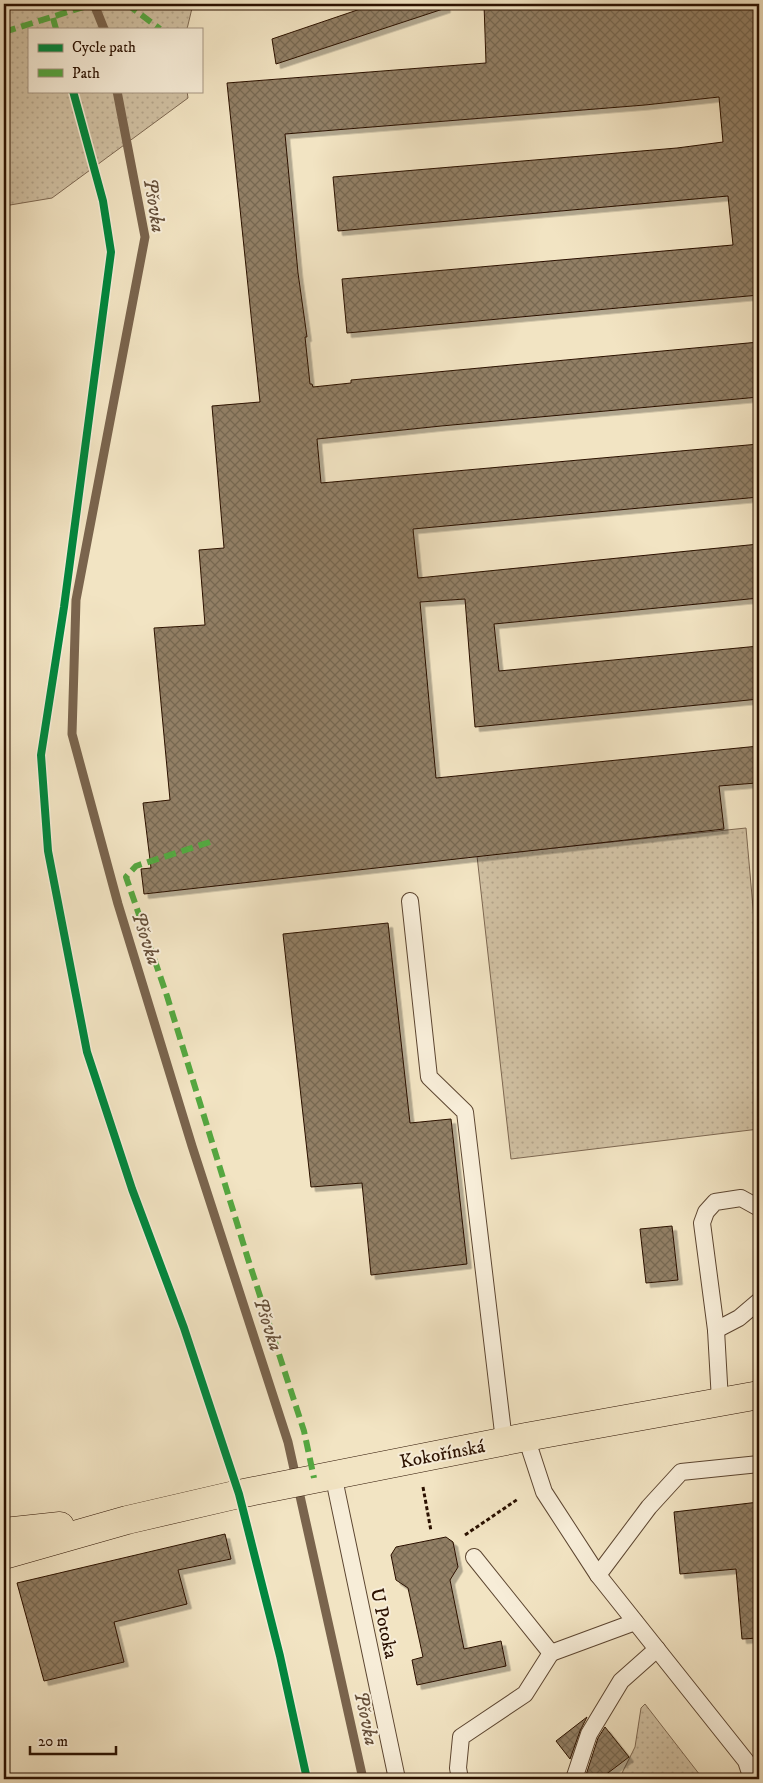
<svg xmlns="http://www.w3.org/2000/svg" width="763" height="1783" font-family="'IM FELL DW Pica',serif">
<defs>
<pattern id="grass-dots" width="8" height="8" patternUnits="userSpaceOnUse" patternTransform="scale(1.25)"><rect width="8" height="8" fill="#d0c0a2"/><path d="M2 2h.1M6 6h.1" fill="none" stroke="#b3a48a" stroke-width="1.8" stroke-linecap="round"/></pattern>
<pattern id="building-cross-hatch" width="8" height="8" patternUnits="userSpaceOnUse" patternTransform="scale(1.25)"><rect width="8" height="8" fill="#927f65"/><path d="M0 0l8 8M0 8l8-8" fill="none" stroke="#776751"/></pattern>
<filter id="shadow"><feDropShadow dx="4.5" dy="4.5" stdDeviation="0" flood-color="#0004"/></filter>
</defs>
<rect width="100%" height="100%" fill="#f2e4c3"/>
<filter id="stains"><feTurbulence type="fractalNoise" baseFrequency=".004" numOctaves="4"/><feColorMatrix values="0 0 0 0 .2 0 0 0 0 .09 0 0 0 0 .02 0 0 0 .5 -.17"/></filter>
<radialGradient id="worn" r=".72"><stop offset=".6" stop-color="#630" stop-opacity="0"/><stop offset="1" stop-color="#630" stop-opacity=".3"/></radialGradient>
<g fill="url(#grass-dots)" stroke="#7e6851">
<polygon points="4,4 193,4 187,29 29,29 29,91 187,91 188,98 52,198 4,206"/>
<polygon points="746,828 759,976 759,1129 511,1159 477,856"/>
<polygon points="645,1704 703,1779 619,1779 635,1747 641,1708"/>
</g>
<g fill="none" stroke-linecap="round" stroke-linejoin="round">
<g stroke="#7a644d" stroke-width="9">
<polyline points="94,4 104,29"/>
<polyline points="117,91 145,237 76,600 72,734 118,904 192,1146 288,1442 363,1779"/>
</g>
</g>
<g fill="url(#building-cross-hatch)" stroke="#2b1100" filter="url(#shadow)">
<polygon points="375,4 445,4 446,8 276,64 272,39"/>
<polygon points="484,4 759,4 759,295 347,333 342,279 733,245 728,196 338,231 333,177 677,148 723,142 719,97 645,105 285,134 298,273 307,337 305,337 310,384 312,384 313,387 351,383 351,380 759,342 759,397 441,426 317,439 321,483 759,444 759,497 413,529 418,578 759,544 759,598 494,624 499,671 759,646 759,699 475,727 465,599 420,602 436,778 759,746 759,773 755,774 756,783 719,786 724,829 144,894 141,869 151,868 143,803 170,800 154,628 205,625 199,550 224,548 212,406 260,402 227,83 486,63"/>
<polygon points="388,923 410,1123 451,1119 467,1264 371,1275 362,1183 311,1187 283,934"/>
<polygon points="672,1226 678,1280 646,1283 640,1229"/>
<polygon points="759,1502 759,1638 742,1639 736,1569 680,1574 674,1512"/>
<polygon points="225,1534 231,1559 178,1570 187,1604 114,1622 124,1662 44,1681 17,1583"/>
<polygon points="446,1537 453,1542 458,1567 450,1580 464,1649 501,1641 506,1666 417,1685 412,1660 423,1657 408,1588 396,1580 391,1555 396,1547"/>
<polygon points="587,1717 580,1731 570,1759 556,1741"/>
<polygon points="605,1727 629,1757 600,1779 586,1779 585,1778 598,1738"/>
</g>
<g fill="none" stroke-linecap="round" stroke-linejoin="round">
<defs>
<g id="service">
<polyline points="410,901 429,1077 465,1112 504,1441"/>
<polyline points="716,1330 739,1318 759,1301"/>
<polyline points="720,1401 716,1330 702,1223 706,1212 715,1202 741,1198 759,1208"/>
<polyline points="526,1437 544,1492 598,1575 746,1761 752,1779"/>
<polyline points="333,1474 397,1779"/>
<polyline points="474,1557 551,1653 635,1622"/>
<polyline points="598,1575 649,1507 681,1472 759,1464"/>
<polyline points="460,1779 458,1768 461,1737 525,1694 551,1653"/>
<polyline points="574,1779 589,1734 621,1681 657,1649"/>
</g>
<g id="primary">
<polyline points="4,1532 60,1526"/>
<polyline points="4,1555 127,1520 239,1494 526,1437 759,1395"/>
</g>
</defs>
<use href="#service" stroke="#5d4631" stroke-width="18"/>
<use href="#primary" stroke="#2b1100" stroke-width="29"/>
<g stroke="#2b1100" stroke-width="3" stroke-dasharray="4 2.5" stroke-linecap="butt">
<polyline points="423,1487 431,1531"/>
<polyline points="465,1535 518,1499"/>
</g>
<use href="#service" stroke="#f7edd8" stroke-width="16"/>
<use href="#primary" stroke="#f2e4c3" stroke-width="28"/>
<g stroke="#54a840" stroke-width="6" stroke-dasharray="12 6" stroke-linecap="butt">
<polyline points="127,4 160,29"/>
<polyline points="53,18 56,29"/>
<polyline points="4,32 93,4"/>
<polyline points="210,842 136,866 126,877 167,996 248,1259 304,1431 314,1478"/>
</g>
<defs>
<polyline id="cycleway" points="73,91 103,201 111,252 64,607 41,755 48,851 87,1052 132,1189 184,1328 239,1494 280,1656 307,1779"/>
</defs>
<use href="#cycleway" stroke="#f7edd8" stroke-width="11"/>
<use href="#cycleway" stroke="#00873e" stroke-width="8"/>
</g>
<g text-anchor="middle" stroke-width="4" stroke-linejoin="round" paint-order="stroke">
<g font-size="19" fill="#2b1100" stroke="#f7edd8">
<text transform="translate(442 1453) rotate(-11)" y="7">Kokořínská</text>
<text transform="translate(385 1623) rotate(78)" y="7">U Potoka</text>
</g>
<g font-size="20" font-style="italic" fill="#66503a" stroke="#f7edd8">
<text transform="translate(155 205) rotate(81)" y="7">Pšovka</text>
<text transform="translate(147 938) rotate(72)" y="7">Pšovka</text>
<text transform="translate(269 1324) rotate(72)" y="7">Pšovka</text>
<text transform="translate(367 1718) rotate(78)" y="7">Pšovka</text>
</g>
</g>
<rect width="763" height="1783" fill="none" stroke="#f2e4c3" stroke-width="20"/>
<rect x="5" y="5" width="753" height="1773" fill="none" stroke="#2b1100" stroke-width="2.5"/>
<rect x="10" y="10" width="743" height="1763" fill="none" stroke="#2b1100"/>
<rect x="28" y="28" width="175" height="65" fill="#f7edd8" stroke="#a59582"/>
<rect x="38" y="44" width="25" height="8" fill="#00873e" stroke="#a59582"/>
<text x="72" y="52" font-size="15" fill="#2b1100">Cycle path</text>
<rect x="38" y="69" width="25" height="8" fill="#54a840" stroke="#a59582"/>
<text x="72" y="78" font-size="15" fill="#2b1100">Path</text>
<path d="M30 1746v8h86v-8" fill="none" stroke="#2b1100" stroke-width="2.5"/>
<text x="38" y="1746" font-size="15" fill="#2b1100" stroke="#f7edd8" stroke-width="4" paint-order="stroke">20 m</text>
<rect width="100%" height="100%" filter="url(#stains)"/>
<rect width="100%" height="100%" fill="url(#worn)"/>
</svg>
